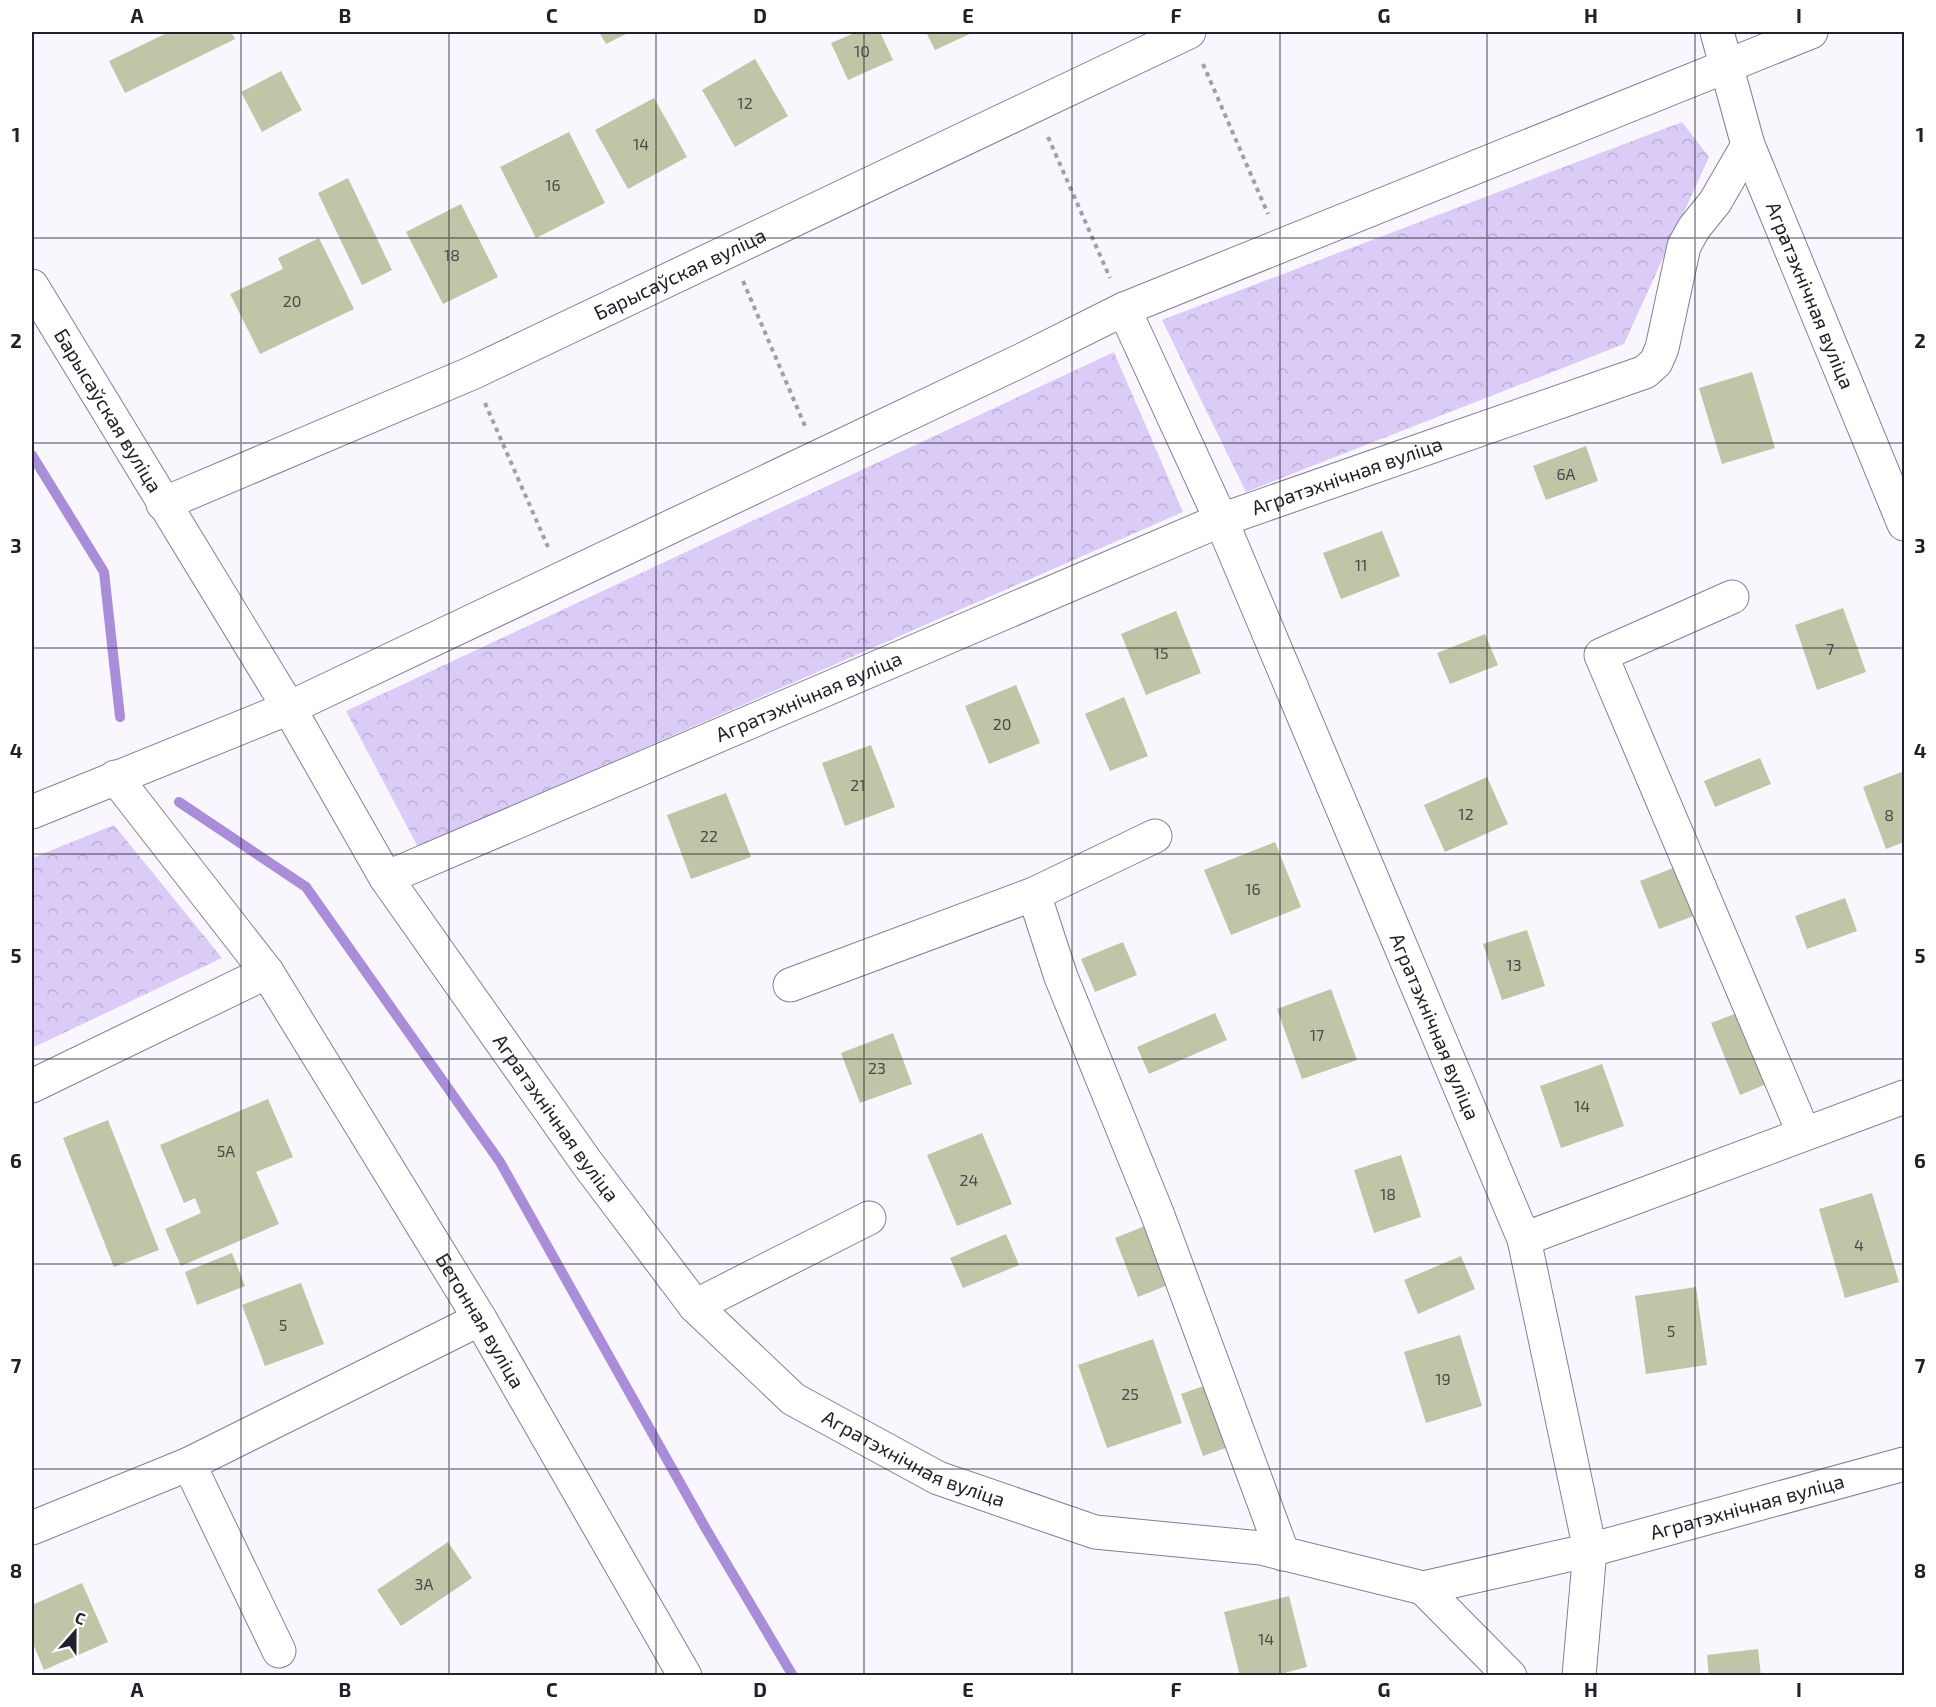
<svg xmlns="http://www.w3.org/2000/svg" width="1936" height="1707" font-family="'Exo 2',sans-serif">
<defs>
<pattern id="forest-crowns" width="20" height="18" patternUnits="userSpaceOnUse" patternTransform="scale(1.5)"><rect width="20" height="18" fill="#daccf7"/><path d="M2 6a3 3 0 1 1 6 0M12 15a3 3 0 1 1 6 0" fill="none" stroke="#bbafd4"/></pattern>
</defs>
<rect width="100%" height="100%" fill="#f9f7fd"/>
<g fill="url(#forest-crowns)">
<polygon points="1682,122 1709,157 1624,344 1246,492 1162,320"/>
<polygon points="1114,352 1183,512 418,847 346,711"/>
<polygon points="114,825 222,958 32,1048 32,858"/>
</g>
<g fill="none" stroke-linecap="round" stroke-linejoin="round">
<g stroke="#a98dd8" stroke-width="10">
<polyline points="32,455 104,572 120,717"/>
<polyline points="179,802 306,887 500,1162 706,1529 793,1676"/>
</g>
</g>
<g fill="#bfc5a6">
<polygon points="169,32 231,32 235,39 125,93 109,61"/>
<polygon points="599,32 630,32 606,44"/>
<polygon points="857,32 880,32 893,60 848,80 831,43"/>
<polygon points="926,32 974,32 935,50"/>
<polygon points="755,59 788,116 735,147 702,90"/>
<polygon points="281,71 302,110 262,132 241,92"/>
<polygon points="654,98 687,157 628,189 595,130"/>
<polygon points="569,132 605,203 536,238 500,167"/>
<polygon points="348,178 392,270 362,285 318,193"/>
<polygon points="461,204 498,277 443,304 406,232"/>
<polygon points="319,238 354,309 260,354 230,294 283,269 278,258"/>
<polygon points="1752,372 1775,448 1722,464 1699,388"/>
<polygon points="1586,446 1598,481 1546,500 1533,466"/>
<polygon points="1382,531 1400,576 1341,599 1323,553"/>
<polygon points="1843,608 1866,672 1817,690 1795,625"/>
<polygon points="1176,611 1201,673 1146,695 1121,634"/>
<polygon points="1485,634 1498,665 1450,684 1437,653"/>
<polygon points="1016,685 1040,743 989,764 965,706"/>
<polygon points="1124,697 1148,756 1110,771 1085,714"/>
<polygon points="871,745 895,807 845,826 822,763"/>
<polygon points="1760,758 1771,784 1715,807 1704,781"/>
<polygon points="1904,771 1904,842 1886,849 1863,787"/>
<polygon points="1487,777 1508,824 1445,852 1424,805"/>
<polygon points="726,793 751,857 691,879 667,815"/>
<polygon points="1275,842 1301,907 1231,935 1204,870"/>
<polygon points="1686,863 1704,912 1659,929 1640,881"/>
<polygon points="1845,898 1857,931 1807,949 1795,916"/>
<polygon points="1527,930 1545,986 1502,1000 1483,944"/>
<polygon points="1123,942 1137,975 1095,992 1081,959"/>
<polygon points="1331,989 1357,1060 1302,1079 1277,1009"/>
<polygon points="1740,1012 1769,1083 1740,1095 1711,1023"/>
<polygon points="1215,1013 1227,1040 1149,1074 1137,1047"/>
<polygon points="893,1033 912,1084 860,1103 841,1053"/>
<polygon points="1602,1064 1624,1126 1561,1148 1540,1086"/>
<polygon points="268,1099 293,1157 256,1172 279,1224 181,1266 165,1229 201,1213 195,1198 184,1203 160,1145"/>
<polygon points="108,1120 159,1250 114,1267 63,1138"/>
<polygon points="982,1133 1012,1204 957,1226 927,1155"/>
<polygon points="1401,1155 1421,1217 1374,1233 1354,1170"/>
<polygon points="1872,1193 1899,1282 1845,1298 1819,1209"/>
<polygon points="1145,1226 1168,1285 1138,1297 1115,1238"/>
<polygon points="1006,1234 1019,1265 963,1288 950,1258"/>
<polygon points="232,1253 245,1286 197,1305 185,1272"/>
<polygon points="1461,1256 1475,1289 1418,1314 1404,1280"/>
<polygon points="301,1283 324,1344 265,1366 242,1305"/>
<polygon points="1696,1287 1707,1365 1646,1374 1635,1296"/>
<polygon points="1460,1335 1482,1406 1426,1423 1404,1352"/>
<polygon points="1153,1339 1182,1423 1107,1448 1078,1365"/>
<polygon points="1212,1383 1234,1445 1203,1456 1181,1394"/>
<polygon points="448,1542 472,1578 401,1626 377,1590"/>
<polygon points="82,1583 108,1642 44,1670 32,1641 32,1605"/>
<polygon points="1289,1596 1307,1667 1273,1676 1240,1676 1224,1612"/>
<polygon points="1758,1649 1761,1676 1709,1676 1707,1655"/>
</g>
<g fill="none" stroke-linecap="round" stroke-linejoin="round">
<defs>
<g id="minor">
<path id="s1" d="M1717 32 1748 145 1904 524"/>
<path id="s2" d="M32 286 289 708 386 878 587 1163 695 1306 793 1399 938 1478 1095 1532 1261 1548 1423 1588 1590 1550 1904 1464"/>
<path id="s3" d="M1124 309 1221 520 1524 1239 1590 1550 1579 1676"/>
<path id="s4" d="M163 504 472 373 1189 32"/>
<polyline points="1732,597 1601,655 1804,1134"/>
<path id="s5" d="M115 777 267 972 480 1319 685 1676"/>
<polyline points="32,812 289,708 1020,361 1124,309 1811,32"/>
<polyline points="1155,836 1034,894 1061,977 1157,1213 1283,1554"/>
<path id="s6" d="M386 878 1221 520 1645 372 1656 362 1662 348 1684 246 1694 228 1715 202 1748 145"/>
<polyline points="790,985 1034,894"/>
<polyline points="32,1086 267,972"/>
<polyline points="1524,1239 1904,1097"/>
<polyline points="695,1306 869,1218"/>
<polyline points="189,1464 279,1651"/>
<polyline points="32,1528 189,1464 480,1319"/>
<polyline points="1423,1588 1510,1676"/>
</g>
</defs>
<use href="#minor" stroke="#867d98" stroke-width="35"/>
<g stroke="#a29fa7" stroke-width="4" stroke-dasharray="4.5 4.5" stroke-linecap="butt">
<polyline points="1203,64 1268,214"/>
<polyline points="1048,137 1110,278"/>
<polyline points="743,281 805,426"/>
<polyline points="485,403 548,547"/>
</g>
<use href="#minor" stroke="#fff" stroke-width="33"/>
</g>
<path fill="none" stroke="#24202b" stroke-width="1.5" stroke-opacity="0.55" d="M241 32V1676M449 32V1676M656 32V1676M864 32V1676M1072 32V1676M1280 32V1676M1487 32V1676M1695 32V1676M32 238H1904M32 443H1904M32 648H1904M32 854H1904M32 1059H1904M32 1264H1904M32 1469H1904"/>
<g text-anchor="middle" stroke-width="4.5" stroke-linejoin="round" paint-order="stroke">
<g font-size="16" fill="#4b494a">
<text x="862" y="57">10</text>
<text x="745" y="109">12</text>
<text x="641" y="150">14</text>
<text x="553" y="191">16</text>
<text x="452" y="261">18</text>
<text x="292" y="307">20</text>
<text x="1566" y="480">6А</text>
<text x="1361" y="571">11</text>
<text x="1830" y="655">7</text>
<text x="1161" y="659">15</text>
<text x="1002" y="730">20</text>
<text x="858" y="791">21</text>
<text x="1466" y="820">12</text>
<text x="1889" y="821">8</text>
<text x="709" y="842">22</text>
<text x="1253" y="895">16</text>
<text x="1514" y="971">13</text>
<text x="1317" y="1041">17</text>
<text x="877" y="1074">23</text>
<text x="1582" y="1112">14</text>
<text x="226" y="1157">5А</text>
<text x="969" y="1186">24</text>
<text x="1388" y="1200">18</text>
<text x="1859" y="1251">4</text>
<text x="283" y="1331">5</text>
<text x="1671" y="1337">5</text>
<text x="1443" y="1385">19</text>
<text x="1130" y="1400">25</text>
<text x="424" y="1590">3А</text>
<text x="1266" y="1645">14</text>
</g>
<g font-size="20" fill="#24202b" stroke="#fff">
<text dy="7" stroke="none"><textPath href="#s4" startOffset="566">Барысаўская вуліца</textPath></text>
<text dy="7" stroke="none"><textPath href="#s1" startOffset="280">Агратэхнічная вуліца</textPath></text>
<text dy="7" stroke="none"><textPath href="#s2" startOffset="146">Барысаўская вуліца</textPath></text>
<text dy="7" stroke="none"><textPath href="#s6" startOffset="1042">Агратэхнічная вуліца</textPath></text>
<text dy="7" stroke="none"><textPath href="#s6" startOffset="460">Агратэхнічная вуліца</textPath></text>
<text dy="7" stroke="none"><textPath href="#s3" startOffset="782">Агратэхнічная вуліца</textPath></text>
<text dy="7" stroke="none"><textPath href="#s2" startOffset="984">Агратэхнічная вуліца</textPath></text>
<text dy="7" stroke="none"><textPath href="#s5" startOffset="656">Бетонная вуліца</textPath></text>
<text dy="7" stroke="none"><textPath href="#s2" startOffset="1488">Агратэхнічная вуліца</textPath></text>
<text dy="7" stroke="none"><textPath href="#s2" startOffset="2352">Агратэхнічная вуліца</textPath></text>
</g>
</g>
<rect width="1936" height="1707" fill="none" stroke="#ffffff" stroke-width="66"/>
<g transform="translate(75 1632) rotate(21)" stroke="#ffffff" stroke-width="4.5" paint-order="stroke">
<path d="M0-4.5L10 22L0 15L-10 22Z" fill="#24202b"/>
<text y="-9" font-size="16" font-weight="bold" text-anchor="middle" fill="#24202b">С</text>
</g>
<rect x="33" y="33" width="1870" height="1641" fill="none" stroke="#24202b" stroke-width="2"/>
<g font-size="20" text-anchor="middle" font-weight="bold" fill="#24202b">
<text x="137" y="23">A</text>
<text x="345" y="23">B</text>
<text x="552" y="23">C</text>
<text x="760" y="23">D</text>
<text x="968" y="23">E</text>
<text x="1176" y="23">F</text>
<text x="1384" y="23">G</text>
<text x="1591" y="23">H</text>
<text x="1799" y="23">I</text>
<text x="16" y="142">1</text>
<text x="1920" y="142">1</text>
<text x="16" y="348">2</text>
<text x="1920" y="348">2</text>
<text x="16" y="553">3</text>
<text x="1920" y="553">3</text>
<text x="16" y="758">4</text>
<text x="1920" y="758">4</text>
<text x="16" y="963">5</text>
<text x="1920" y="963">5</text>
<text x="16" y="1168">6</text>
<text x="1920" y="1168">6</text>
<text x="16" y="1373">7</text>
<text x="1920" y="1373">7</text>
<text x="16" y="1578">8</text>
<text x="1920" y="1578">8</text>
<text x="137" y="1697">A</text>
<text x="345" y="1697">B</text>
<text x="552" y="1697">C</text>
<text x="760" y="1697">D</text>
<text x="968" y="1697">E</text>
<text x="1176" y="1697">F</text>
<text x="1384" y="1697">G</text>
<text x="1591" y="1697">H</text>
<text x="1799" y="1697">I</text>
</g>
</svg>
